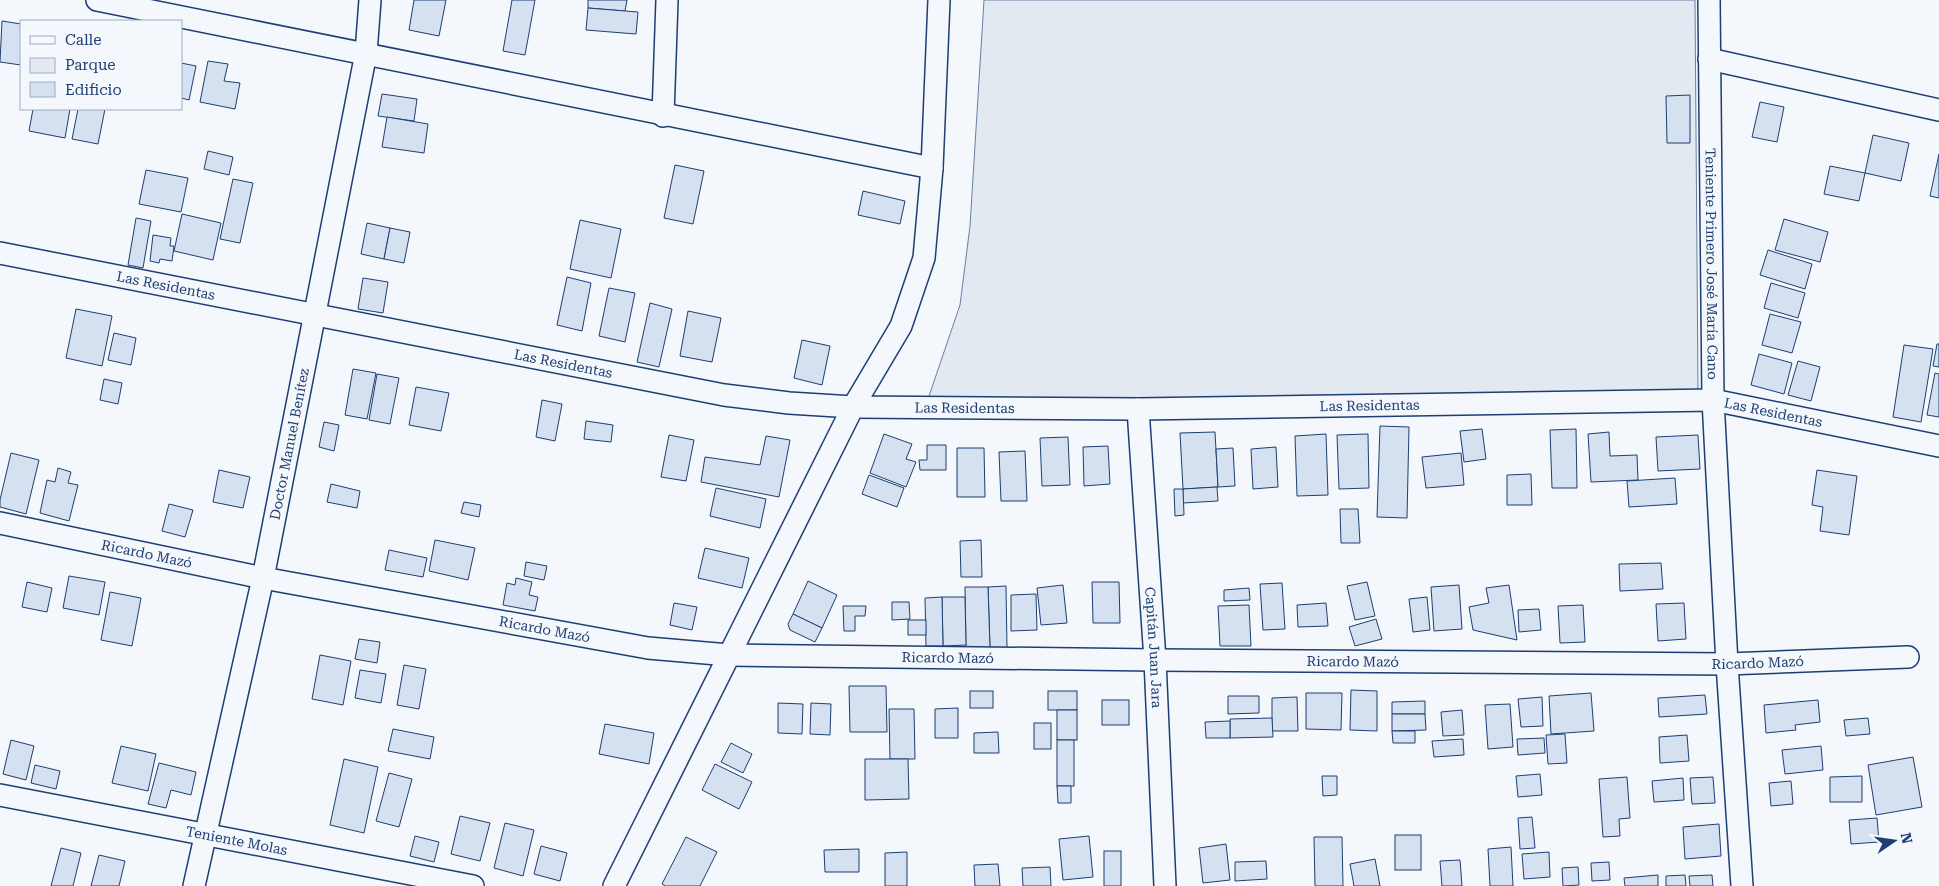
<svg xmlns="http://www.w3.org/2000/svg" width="1939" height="886" font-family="'Roboto Serif',serif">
<rect width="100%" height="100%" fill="#f4f7fb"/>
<polygon fill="#e3e9f0" stroke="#687fa3" points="984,0 1695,0 1698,391 927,402 960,305 970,226"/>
<g fill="#d5e0f0" stroke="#1d3f73">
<polygon points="414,0 446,0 439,36 409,30"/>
<polygon points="512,0 535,0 525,55 503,51"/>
<polygon points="588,0 627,0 625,11 588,8"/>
<polygon points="588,8 638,12 636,34 586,30"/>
<polygon points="2,21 21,24 21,65 0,62"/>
<polygon points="208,61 228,64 224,81 240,83 235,109 200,102"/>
<polygon points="181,63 196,66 189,100 181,98"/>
<polygon points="382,94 417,99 414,121 378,116"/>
<polygon points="1690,95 1690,143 1667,143 1666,96"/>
<polygon points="1760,102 1784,107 1777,142 1752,137"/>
<polygon points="33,109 70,109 65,138 29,131"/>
<polygon points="78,109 105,109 98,144 72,139"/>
<polygon points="387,117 428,124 424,153 382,147"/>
<polygon points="1873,135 1909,143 1901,181 1865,173"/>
<polygon points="208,151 233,157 229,175 204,169"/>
<polygon points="1939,154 1939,198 1930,196"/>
<polygon points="675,165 704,171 693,224 664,218"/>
<polygon points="1830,166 1865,173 1859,201 1824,194"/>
<polygon points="146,170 188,178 181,212 139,204"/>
<polygon points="233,179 253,183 240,243 220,239"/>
<polygon points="863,191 905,201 900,224 858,215"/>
<polygon points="182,214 221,223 213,260 174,251"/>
<polygon points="136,218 151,221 143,268 128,265"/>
<polygon points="1784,219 1828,232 1820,262 1775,250"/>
<polygon points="580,220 621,229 611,278 570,269"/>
<polygon points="367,223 390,228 384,259 361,254"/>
<polygon points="390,228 410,232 404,263 384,259"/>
<polygon points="153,235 171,238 170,246 174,246 172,261 160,259 159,263 150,261"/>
<polygon points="1768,250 1812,264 1805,289 1760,275"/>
<polygon points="567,277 591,283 582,331 557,325"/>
<polygon points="363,278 388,282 383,313 358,309"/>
<polygon points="1771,283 1805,293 1798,318 1764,308"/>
<polygon points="609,288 635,293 625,342 599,336"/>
<polygon points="650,303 672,309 659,367 637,362"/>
<polygon points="76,309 112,316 102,366 66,358"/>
<polygon points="688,311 721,318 712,362 680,356"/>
<polygon points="1770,314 1801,322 1792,353 1762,345"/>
<polygon points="114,333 136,338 131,365 108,360"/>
<polygon points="802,340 830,346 822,385 794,378"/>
<polygon points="1937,344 1939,344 1939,367 1933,366"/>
<polygon points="1904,345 1933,349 1921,422 1893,417"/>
<polygon points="1759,354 1792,363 1784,394 1751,385"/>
<polygon points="1798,361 1820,367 1811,401 1788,395"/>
<polygon points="353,369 376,373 367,419 345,415"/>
<polygon points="1935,373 1939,374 1939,417 1927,415"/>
<polygon points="377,374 399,378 390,424 369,420"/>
<polygon points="104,379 122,383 118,404 100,400"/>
<polygon points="416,387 449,393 441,431 409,425"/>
<polygon points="542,400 562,404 555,441 536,437"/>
<polygon points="586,421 613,425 611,442 584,439"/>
<polygon points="324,422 339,425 334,451 319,447"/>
<polygon points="1380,426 1409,427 1407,518 1377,517"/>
<polygon points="1482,429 1486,459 1464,462 1460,431"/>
<polygon points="1576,429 1577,488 1552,488 1550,430"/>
<polygon points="1215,432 1218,487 1183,489 1180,433"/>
<polygon points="1609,432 1610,456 1637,455 1638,480 1591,482 1588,434"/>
<polygon points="884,434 912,444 906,459 916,462 906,487 870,473"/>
<polygon points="1326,434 1328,495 1297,496 1295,436"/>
<polygon points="1368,434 1369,488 1339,489 1337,435"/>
<polygon points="669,435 694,440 686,481 661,477"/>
<polygon points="1698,435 1700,469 1658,471 1656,437"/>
<polygon points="766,436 790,440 779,497 701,482 705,457 760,465"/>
<polygon points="1068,437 1070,485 1042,486 1040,438"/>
<polygon points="927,445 946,445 946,470 920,470 919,460 927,460"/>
<polygon points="1108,446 1110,484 1084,486 1083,447"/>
<polygon points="1276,447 1278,487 1253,489 1251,449"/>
<polygon points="957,448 984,448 985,497 957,497"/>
<polygon points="1233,448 1235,486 1218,487 1216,449"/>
<polygon points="1025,451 1027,501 1001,501 999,452"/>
<polygon points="11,453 39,460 26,514 0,507 0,500"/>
<polygon points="1461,453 1464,485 1426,488 1422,457"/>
<polygon points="58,468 71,472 68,483 78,485 69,521 40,513 47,480 55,482"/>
<polygon points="219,470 250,477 243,508 213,502"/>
<polygon points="1817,470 1857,476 1849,535 1820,531 1823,507 1812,505"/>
<polygon points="1531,474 1532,505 1507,505 1507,475"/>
<polygon points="869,475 904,488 897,507 862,494"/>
<polygon points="1675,478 1677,504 1629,507 1627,481"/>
<polygon points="331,484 360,491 357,508 327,502"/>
<polygon points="1217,487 1218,501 1183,503 1183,489"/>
<polygon points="716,488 766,499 760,528 710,516"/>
<polygon points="1174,489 1183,489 1184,515 1175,516"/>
<polygon points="464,502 481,505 479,517 461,513"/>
<polygon points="169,504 193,510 185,537 162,531"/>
<polygon points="1340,509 1358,509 1360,543 1341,543"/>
<polygon points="435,540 475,548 468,580 429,571"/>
<polygon points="981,540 982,577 961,577 960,541"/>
<polygon points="705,548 749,558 742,588 698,578"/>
<polygon points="389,550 427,558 423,577 385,570"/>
<polygon points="526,562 547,566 544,580 524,576"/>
<polygon points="1661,563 1663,589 1620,591 1619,564"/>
<polygon points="69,576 105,582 99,615 63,608"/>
<polygon points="516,578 532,582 529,595 538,597 535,611 503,605 507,583 515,585"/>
<polygon points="808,581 837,595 822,628 793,614"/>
<polygon points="27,582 52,588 47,612 22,607"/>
<polygon points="1092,582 1119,582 1120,623 1093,623"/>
<polygon points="1367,582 1375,616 1355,620 1347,586"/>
<polygon points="1282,583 1285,629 1263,630 1260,584"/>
<polygon points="1063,585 1067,623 1041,625 1037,588"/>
<polygon points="1459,585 1462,629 1434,631 1431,587"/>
<polygon points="1509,585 1517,640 1473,630 1469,607 1489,603 1486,588"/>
<polygon points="1006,586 1007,648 990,648 988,587"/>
<polygon points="965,587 988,587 990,648 966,649"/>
<polygon points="1249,588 1250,600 1224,601 1224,590"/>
<polygon points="110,592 141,598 132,646 101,640"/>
<polygon points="1036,594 1037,630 1011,631 1011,595"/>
<polygon points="942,597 965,597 966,645 943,646"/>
<polygon points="942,597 943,646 926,646 925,598"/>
<polygon points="1427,597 1430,630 1413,632 1409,599"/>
<polygon points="892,602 909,602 910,619 892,620"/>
<polygon points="674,603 697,607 692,630 670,625"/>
<polygon points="1326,603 1328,626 1298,627 1297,605"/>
<polygon points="1684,603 1686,639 1658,641 1656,604"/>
<polygon points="1249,605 1251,646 1220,646 1218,606"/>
<polygon points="1583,605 1585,642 1560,643 1558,606"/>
<polygon points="843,606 866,606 865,616 855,616 855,631 844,631"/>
<polygon points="1539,609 1541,630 1519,632 1518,610"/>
<polygon points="793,614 822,628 815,642 790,630 788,624"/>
<polygon points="1376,619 1382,639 1355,646 1349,627"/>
<rect x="908" y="620" width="18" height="15"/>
<polygon points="359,639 380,642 377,663 355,659"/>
<polygon points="320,655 351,661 343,705 312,699"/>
<polygon points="404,665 426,669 419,709 397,705"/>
<polygon points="360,670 386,674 381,703 355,698"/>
<polygon points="849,686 886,686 887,732 850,732"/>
<polygon points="1351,690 1377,691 1377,731 1350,730"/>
<rect x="970" y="691" width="23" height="17"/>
<rect x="1048" y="691" width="29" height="19"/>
<polygon points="1306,693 1342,693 1341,730 1306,729"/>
<polygon points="1591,693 1594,731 1551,734 1549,696"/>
<polygon points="1705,695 1707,714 1659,717 1658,698"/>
<polygon points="1228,696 1259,696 1259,713 1228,714"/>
<polygon points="1297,697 1298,731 1272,731 1272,698"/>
<polygon points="1542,697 1543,726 1521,727 1518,699"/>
<rect x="1102" y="700" width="27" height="25"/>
<polygon points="1818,700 1820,722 1795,725 1796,730 1766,733 1764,705"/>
<polygon points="1425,701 1425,714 1392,714 1392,702"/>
<polygon points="778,703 803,704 802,734 778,733"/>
<polygon points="811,703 831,704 830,735 810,734"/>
<polygon points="1510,704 1513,747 1488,749 1485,705"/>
<polygon points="958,708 958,738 935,738 935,709"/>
<polygon points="889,709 914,709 915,759 890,759"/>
<rect x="1057" y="710" width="20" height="30"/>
<polygon points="1462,710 1464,735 1443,736 1441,712"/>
<polygon points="1392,714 1425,714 1426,730 1392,731"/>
<polygon points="1272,718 1273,737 1230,738 1230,719"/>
<polygon points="1868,718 1870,734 1846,736 1844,720"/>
<polygon points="1230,721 1230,738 1206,738 1205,722"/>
<rect x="1034" y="723" width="17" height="26"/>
<polygon points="605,724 654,733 649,764 599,754"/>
<polygon points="393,729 434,737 430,759 388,751"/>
<polygon points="1392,731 1415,731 1415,743 1393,743"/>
<polygon points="998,732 999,753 974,753 974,733"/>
<polygon points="1565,734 1567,763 1548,764 1546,735"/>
<polygon points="1687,735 1689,761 1660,763 1659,737"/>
<polygon points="1544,738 1545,753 1518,755 1517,739"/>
<polygon points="1463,739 1464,755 1434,757 1432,741"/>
<polygon points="11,740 34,746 26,780 3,774"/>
<rect x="1057" y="740" width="17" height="46"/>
<polygon points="731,743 752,754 743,773 721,762"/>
<polygon points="121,746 156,754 148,791 112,783"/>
<polygon points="1821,746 1823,770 1785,774 1782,750"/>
<polygon points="1913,757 1922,807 1876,815 1868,765"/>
<polygon points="344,759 378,767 364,833 330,825"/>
<polygon points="865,759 908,759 909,799 865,800"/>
<polygon points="159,763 196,772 191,795 171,790 166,808 148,804"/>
<polygon points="715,764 752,782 739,809 702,790"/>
<polygon points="35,765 60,771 56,789 31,783"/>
<polygon points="389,773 412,779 399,827 376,821"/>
<polygon points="1540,774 1542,795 1518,797 1516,776"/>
<polygon points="1322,776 1337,776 1337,795 1323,796"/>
<polygon points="1862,776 1862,802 1830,802 1830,777"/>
<polygon points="1627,777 1630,818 1619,819 1620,836 1603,837 1599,779"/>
<polygon points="1713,777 1715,803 1692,804 1690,778"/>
<polygon points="1683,778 1684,800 1654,802 1652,781"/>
<polygon points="1791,781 1793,804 1771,806 1769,783"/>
<polygon points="1057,786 1071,786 1071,803 1058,803"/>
<polygon points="460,816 490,823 480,861 451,854"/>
<polygon points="1532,817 1535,848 1520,849 1518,818"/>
<polygon points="1877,818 1879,842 1851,844 1849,820"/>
<polygon points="505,823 534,830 523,876 494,868"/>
<polygon points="1719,824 1721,856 1685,859 1683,827"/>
<rect x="1395" y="835" width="26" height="35"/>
<polygon points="415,836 439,842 434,862 410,856"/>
<polygon points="1089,836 1093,877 1063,880 1059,839"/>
<polygon points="686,837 717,852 700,886 665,886 662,884"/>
<polygon points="1314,837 1342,837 1343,886 1315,886"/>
<polygon points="1226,844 1230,880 1203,883 1199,848"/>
<polygon points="541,846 567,853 560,881 534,874"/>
<polygon points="1511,847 1513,886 1490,886 1488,849"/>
<polygon points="61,848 81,853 73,886 51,886"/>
<polygon points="859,849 859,872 825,872 824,850"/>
<rect x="1104" y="851" width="17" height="35"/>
<polygon points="907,852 907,886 885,886 885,853"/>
<polygon points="1549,852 1550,877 1524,879 1522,854"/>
<polygon points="99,855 125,861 119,886 91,886"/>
<polygon points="1375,859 1380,886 1354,886 1350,864"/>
<polygon points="1460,860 1462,886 1442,886 1440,861"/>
<polygon points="1266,861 1267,879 1235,881 1235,862"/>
<polygon points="1609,862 1610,880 1592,881 1591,863"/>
<polygon points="998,864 1000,886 975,886 974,865"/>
<polygon points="1050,867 1051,886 1023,886 1022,868"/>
<polygon points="1578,867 1579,885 1563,886 1562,868"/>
<polygon points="1658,875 1658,886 1625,886 1624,878"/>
<polygon points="1685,875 1686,886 1666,886 1666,876"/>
<polygon points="1712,875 1713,886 1690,886 1689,876"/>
</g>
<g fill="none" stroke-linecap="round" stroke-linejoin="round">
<defs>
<g id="minor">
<polyline points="97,0 932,168"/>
<path id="s1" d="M1709 0 1713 400 1727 664 1742 886"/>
<polyline points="1709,59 1939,110"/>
<polyline points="663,116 667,0"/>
<path id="s2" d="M0 253 724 395 789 403 853 407 1138 409 1713 400 1939 446"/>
<path id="s3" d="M1138 409 1155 660 1165 886"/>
<path id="s4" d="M0 523 263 578 648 648 729 655 1155 660 1727 664 1908 657"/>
<path id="s5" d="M0 795 473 886"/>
<path id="s6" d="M194 886 263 578 366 53 370 0"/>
<polyline points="614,886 853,407 901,326 924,258 932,168 939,0"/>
</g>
</defs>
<use href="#minor" stroke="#1d3f73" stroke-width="24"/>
<use href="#minor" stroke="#f4f7fb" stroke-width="21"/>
</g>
<g text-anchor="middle" stroke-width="4" stroke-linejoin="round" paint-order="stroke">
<g font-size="14" fill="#1d3f73" stroke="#f4f7fb">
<text dy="5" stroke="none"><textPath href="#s1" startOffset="264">Teniente Primero José María Cano</textPath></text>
<text dy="5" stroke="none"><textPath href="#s2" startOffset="169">Las Residentas</textPath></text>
<text dy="5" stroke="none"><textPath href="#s2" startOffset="574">Las Residentas</textPath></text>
<text dy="5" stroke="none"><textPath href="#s2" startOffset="1384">Las Residentas</textPath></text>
<text dy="5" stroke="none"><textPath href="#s2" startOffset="979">Las Residentas</textPath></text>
<text dy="5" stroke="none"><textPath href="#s2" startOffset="1789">Las Residentas</textPath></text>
<text dy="5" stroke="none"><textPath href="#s6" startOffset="452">Doctor Manuel Benítez</textPath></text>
<text dy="5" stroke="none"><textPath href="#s4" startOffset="150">Ricardo Mazó</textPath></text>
<text dy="5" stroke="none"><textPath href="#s4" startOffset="555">Ricardo Mazó</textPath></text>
<text dy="5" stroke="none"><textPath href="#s3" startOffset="239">Capitán Juan Jara</textPath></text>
<text dy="5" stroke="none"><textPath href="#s4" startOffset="960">Ricardo Mazó</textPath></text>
<text dy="5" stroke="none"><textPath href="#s4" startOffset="1365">Ricardo Mazó</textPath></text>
<text dy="5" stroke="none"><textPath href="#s4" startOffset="1770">Ricardo Mazó</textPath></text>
<text dy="5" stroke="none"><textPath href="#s5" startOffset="241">Teniente Molas</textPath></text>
</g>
</g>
<rect x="20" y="20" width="162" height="90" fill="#f4f7fb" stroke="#9eadc5"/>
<rect x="30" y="36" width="25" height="8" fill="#f4f7fb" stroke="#9eadc5"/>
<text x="65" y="45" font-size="15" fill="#1d3f73">Calle</text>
<rect x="30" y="58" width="25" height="15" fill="#e3e9f0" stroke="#9eadc5"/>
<text x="65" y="70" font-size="15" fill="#1d3f73">Parque</text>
<rect x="30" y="82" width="25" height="15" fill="#d5e0f0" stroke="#9eadc5"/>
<text x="65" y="95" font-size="15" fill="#1d3f73">Edificio</text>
<g transform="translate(1894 841) rotate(77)" stroke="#f4f7fb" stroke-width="4" paint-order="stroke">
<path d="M0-4L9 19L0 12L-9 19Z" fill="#1d3f73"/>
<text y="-8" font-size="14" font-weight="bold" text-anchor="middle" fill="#1d3f73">N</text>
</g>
</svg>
